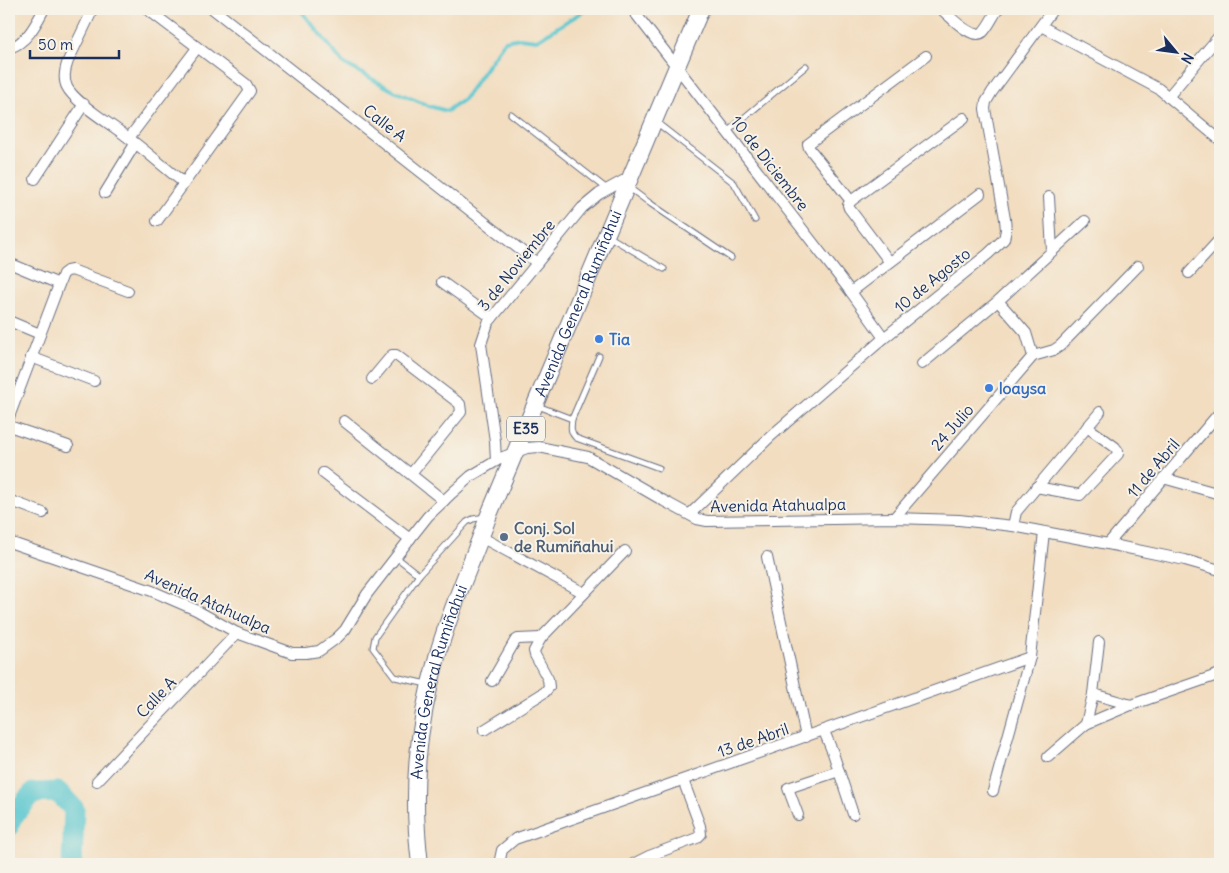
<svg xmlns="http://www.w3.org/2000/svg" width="1229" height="873" font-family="Delius,sans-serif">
<rect width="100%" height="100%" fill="#f7f3e8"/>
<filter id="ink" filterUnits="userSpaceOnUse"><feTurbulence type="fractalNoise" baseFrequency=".02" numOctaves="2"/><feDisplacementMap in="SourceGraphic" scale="10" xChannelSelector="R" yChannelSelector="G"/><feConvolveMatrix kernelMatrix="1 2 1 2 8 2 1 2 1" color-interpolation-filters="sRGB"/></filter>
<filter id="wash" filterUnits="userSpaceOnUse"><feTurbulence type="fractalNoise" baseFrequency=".0096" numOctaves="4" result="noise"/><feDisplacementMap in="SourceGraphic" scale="20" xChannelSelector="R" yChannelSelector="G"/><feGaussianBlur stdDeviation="1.12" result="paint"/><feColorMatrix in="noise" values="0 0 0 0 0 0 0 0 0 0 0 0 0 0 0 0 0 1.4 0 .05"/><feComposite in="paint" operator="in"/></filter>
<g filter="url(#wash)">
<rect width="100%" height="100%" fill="#f2ddc0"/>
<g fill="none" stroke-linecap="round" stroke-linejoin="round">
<polyline stroke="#59c6cf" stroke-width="4" points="300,9 343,63 394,91 429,106 447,111 464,99 505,41 520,38 537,40 587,9"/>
<polyline stroke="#59c6cf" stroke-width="21" points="9,826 11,818 33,793 58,792 74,809 72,864"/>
</g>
</g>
<g filter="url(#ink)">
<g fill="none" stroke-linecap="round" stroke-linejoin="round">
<defs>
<g id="service">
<polyline points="511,114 607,189"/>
<polyline points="656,122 734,183 755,220"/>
<polyline points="727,132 806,66"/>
<polyline points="628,187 651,204 731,258"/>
<polyline points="608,236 664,269"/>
<path d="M599 356 572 419C571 427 570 432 576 438L659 468"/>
<polyline points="538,406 572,419"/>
<polyline points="396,557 419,575"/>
<polyline points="427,684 395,677 373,648 375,637 419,575 467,522 473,519 485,517"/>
</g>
<g id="minor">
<path d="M93 9 68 61C65 69 63 79 67 87 74 102 112 125 126 136 146 151 164 167 183 182"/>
<polyline points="147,9 246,84 250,91 157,221"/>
<polyline points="213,9 537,263"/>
<polyline points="632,9 851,292 884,338"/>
<path d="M941 9C950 16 972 41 983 32 989 26 993 16 998 9"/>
<polyline points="1041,26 1159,89 1220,140"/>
<path d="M9 48C27 43 36 24 44 9"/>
<polyline points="1168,97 1220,35"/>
<polyline points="129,138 197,48"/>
<polyline points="35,179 84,104"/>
<polyline points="105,193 135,144"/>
<polyline points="1049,197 1052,251"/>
<polyline points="851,201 809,148 808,144 926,56"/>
<polyline points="889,261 849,208 848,205 851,201 964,118"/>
<polyline points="9,263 59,284"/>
<polyline points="1189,273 1220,239"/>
<polyline points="442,282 492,318"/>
<polyline points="851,292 980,194"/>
<polyline points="998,301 1026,333 1033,356"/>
<polyline points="9,321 40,334"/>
<polyline points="1033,356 1054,350 1060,346 1138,266"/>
<polyline points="31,357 94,381"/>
<polyline points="922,364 998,301 1085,221"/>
<polyline points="372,379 392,355 396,355 460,404 461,412 411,474"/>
<polyline points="9,417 63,274 67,271 72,270 128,291"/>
<polyline points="344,421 444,501"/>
<polyline points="9,426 68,446"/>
<polyline points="496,461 495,441 481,344 488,323 582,208 599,194 630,177"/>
<polyline points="323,473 410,539"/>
<polyline points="1163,478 1220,494"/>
<polyline points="1036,487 1080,495 1118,454 1118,451 1115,447 1087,427"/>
<polyline points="9,500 43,513"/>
<polyline points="690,514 771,436 884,338 988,254 1004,239 1006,230 1005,219 985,109 986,102 992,92 1053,9"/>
<polyline points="894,518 1033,356"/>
<polyline points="1013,526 1016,512 1100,412"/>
<polyline points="481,537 584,593"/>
<polyline points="9,542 152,591 196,610 237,633 292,653 306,653 319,651 337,638 345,630 367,594 405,545 428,516 452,493 471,476 503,457 527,448 539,447 588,457 664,501 697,519 707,521 894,518 959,520 1013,526 1108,544 1185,560 1220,570"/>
<polyline points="1108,544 1220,412"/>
<polyline points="767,557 806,737"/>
<polyline points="492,681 515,641 518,639 541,638"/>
<polyline points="1093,694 1131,705"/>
<polyline points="1086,724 1093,694 1099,642"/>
<polyline points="484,730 545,692 549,687 548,679 535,655 534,651 541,638 625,551"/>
<polyline points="824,731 833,753 853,814"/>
<polyline points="1048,757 1086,724 1131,705 1220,674"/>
<polyline points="97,781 237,633"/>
<polyline points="993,791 1030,657 1044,532"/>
<polyline points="798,815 788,788 839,771"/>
<polyline points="499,864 502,850 515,839 1030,657"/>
<polyline points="633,864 649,856 697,838 701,834 700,826 683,780"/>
</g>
<g id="trunk">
<path id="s1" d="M420 864C411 791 417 727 437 657 450 609 472 563 488 517L701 9"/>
</g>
</defs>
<use href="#service" stroke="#666c80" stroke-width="7"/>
<use href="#minor" stroke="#666c80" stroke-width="12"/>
<use href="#trunk" stroke="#666c80" stroke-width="18"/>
<use href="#service" stroke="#fff" stroke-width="5"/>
<use href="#minor" stroke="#fff" stroke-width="10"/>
<use href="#trunk" stroke="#fff" stroke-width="16"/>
</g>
</g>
<g fill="#3f7fe0" stroke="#f7f3e8" stroke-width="2">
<circle cx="599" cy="339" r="5"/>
<circle cx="989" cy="388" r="5"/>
</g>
<circle fill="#5c6f8a" stroke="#f7f3e8" stroke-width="2" cx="504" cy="537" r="5"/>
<g text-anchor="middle" stroke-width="4" stroke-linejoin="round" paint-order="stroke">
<rect fill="#f7f3e8" stroke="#5d6a87" stroke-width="1" x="507" y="416.5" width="38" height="25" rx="4"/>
<g font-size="15" font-weight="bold" fill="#1b2f5e">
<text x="526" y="434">E35</text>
</g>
<g font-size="16" fill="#1b2f5e" stroke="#f7f3e8">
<text transform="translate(385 123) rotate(38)" y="6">Calle A</text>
<text transform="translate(770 163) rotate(52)" y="6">10 de Diciembre</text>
<text transform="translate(516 265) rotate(-51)" y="6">3 de Noviembre</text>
<text transform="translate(932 280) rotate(-39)" y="6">10 de Agosto</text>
<text dy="6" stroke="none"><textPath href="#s1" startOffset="590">Avenida General Rumiñahui</textPath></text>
<text transform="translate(952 427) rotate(-49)" y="6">24 Julio</text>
<text transform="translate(1153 468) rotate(-50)" y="6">11 de Abril</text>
<text transform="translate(778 505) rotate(-1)" y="6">Avenida Atahualpa</text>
<text transform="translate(208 601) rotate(24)" y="6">Avenida Atahualpa</text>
<text dy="6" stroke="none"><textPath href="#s1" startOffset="185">Avenida General Rumiñahui</textPath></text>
<text transform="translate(156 697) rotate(-46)" y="6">Calle A</text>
<text transform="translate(753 740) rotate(-19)" y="6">13 de Abril</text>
</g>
<g font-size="16" font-weight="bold" fill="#366cbe" stroke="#f7f3e8" text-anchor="start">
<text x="609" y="345">Tia</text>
<text x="999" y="394">loaysa</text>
</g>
<g font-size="16" font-weight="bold" fill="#4e5e75" stroke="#f7f3e8" text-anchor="start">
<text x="514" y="534">Conj. Sol<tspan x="514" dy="18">de Rumiñahui</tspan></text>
</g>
</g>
<rect width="1229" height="873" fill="none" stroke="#f7f3e8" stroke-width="30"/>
<g transform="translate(1176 52) rotate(119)" stroke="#f7f3e8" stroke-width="4" paint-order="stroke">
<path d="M0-4L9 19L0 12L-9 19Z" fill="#1b2f5e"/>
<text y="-8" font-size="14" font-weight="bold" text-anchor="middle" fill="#1b2f5e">N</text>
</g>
<path d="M30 50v8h89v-8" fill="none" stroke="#1b2f5e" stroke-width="2.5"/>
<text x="38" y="50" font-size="15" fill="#1b2f5e" stroke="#f7f3e8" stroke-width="4" paint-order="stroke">50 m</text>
</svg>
